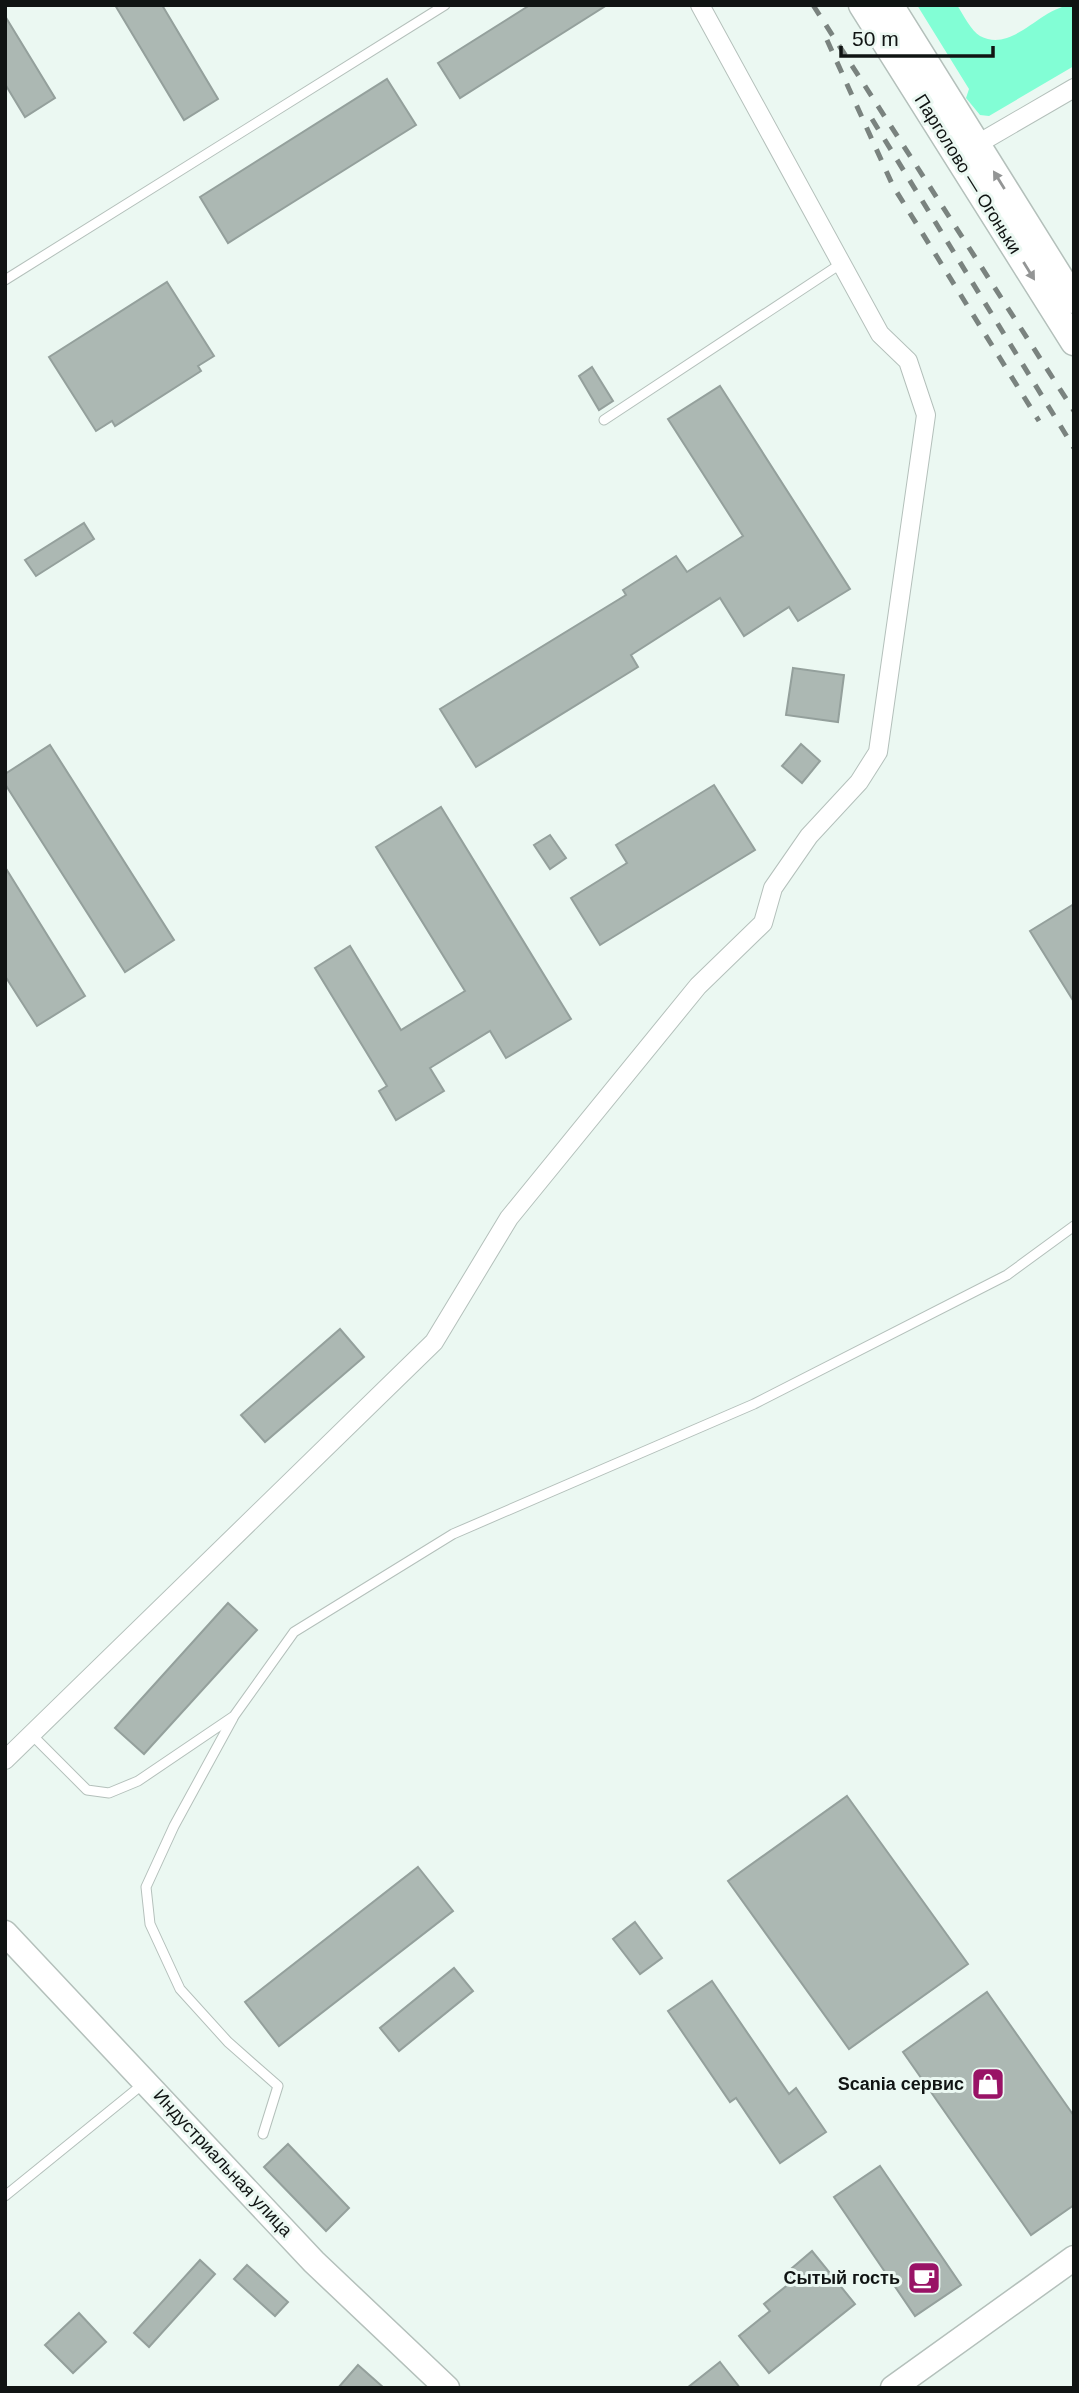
<svg xmlns="http://www.w3.org/2000/svg" width="1079" height="2393" font-family="Helvetica,sans-serif">
<rect width="100%" height="100%" fill="#ebf8f2"/>
<path fill="#82fed5" d="M917 5H957C963 14 971 31 980 36 1014 54 1041 5 1074 5V66L989 116 980 115 966 98 969 89Z"/>
<g fill="#acb8b3" stroke="#94a09c" stroke-width="2">
<polygon points="115,5 162,5 218,99 184,120"/>
<polygon points="530,5 607,5 460,98 438,63"/>
<polygon points="5,16 55,98 25,117 5,84"/>
<polygon points="387,79 416,125 228,243 200,197"/>
<polygon points="167,282 214,356 198,366 201,371 115,426 112,421 96,431 49,357"/>
<polygon points="592,367 613,401 599,410 579,376"/>
<polygon points="720,386 850,589 798,621 789,607 744,636 720,598 631,655 638,667 476,767 440,709 626,595 623,590 676,556 687,572 743,536 668,419"/>
<polygon points="84,523 94,539 36,576 25,560"/>
<polygon points="793,668 844,675 838,722 786,715"/>
<polygon points="801,744 820,761 802,783 782,766"/>
<polygon points="50,745 174,940 125,972 5,784 5,774"/>
<polygon points="714,785 755,850 600,945 571,898 627,863 616,845"/>
<polygon points="441,807 571,1019 506,1058 490,1031 430,1068 444,1091 396,1120 379,1091 387,1086 315,968 350,946 401,1030 465,991 376,847"/>
<polygon points="550,835 566,858 550,869 534,845"/>
<polygon points="5,867 85,996 37,1026 5,976"/>
<polygon points="1074,904 1074,1002 1030,931"/>
<polygon points="340,1329 364,1357 265,1442 241,1415"/>
<polygon points="228,1603 257,1630 144,1754 115,1728"/>
<polygon points="847,1796 968,1964 849,2049 728,1881"/>
<polygon points="418,1867 453,1911 279,2046 245,2002"/>
<polygon points="635,1922 662,1958 640,1974 613,1939"/>
<polygon points="454,1968 473,1991 399,2051 380,2028"/>
<polygon points="712,1981 789,2094 796,2088 826,2132 780,2163 736,2098 730,2102 668,2011"/>
<polygon points="987,1992 1074,2116 1074,2205 1031,2235 903,2052"/>
<polygon points="288,2144 349,2208 326,2231 264,2167"/>
<polygon points="880,2166 961,2285 915,2316 834,2197"/>
<polygon points="812,2251 855,2304 769,2373 739,2336 770,2311 764,2304 790,2283 784,2275"/>
<polygon points="200,2260 215,2274 149,2347 134,2333"/>
<polygon points="247,2265 288,2302 275,2316 234,2279"/>
<polygon points="79,2313 106,2342 73,2373 45,2345"/>
<polygon points="720,2362 740,2388 687,2388"/>
<polygon points="358,2365 384,2388 338,2388"/>
</g>
<g fill="none" stroke-linecap="round" stroke-linejoin="round">
<defs>
<g id="lane">
<polyline points="5,280 445,5"/>
<polyline points="604,420 842,263"/>
<polyline points="233,1718 174,1826 146,1887 150,1924 180,1989 228,2042 278,2086 263,2134"/>
<polyline points="31,1734 87,1790 109,1793 138,1781 234,1716 294,1632 453,1534 754,1404 1007,1275 1074,1226"/>
<polyline points="5,2196 143,2084"/>
</g>
<g id="street">
<polyline points="969,149 1074,88"/>
<polyline points="5,1760 434,1342 509,1218 698,986 763,923 773,888 809,836 859,782 878,752 926,415 908,361 880,334 700,5"/>
</g>
<g id="secondary">
<polyline points="5,1933 314,2262 447,2388"/>
<polyline points="893,2388 1074,2258"/>
</g>
<g id="primary">
<polyline points="862,5 1074,342"/>
<polyline points="890,5 1074,300"/>
</g>
</defs>
<use href="#lane" stroke="#b4c0bb" stroke-width="11"/>
<use href="#street" stroke="#b4c0bb" stroke-width="20"/>
<use href="#secondary" stroke="#b4c0bb" stroke-width="27"/>
<use href="#primary" stroke="#b4c0bb" stroke-width="29"/>
<use href="#lane" stroke="#fff" stroke-width="9"/>
<use href="#street" stroke="#fff" stroke-width="18"/>
<use href="#secondary" stroke="#fff" stroke-width="24"/>
<use href="#primary" stroke="#fff" stroke-width="26"/>
<g stroke="#7a837f" stroke-width="5" stroke-dasharray="12 12" stroke-linecap="butt">
<polyline points="813,5 1074,411"/>
<polyline points="827,40 893,186 1039,421"/>
<polyline points="872,119 1074,448"/>
</g>
</g>
<defs><path id="oneway-solid" d="M-6-.8H1V-3.2L6.5 0L1 3.2V.8H-6Z" transform="scale(1.75)"/></defs>
<g fill="#939595">
<use href="#oneway-solid" transform="translate(999 180) rotate(-122)"/>
<use href="#oneway-solid" transform="translate(1029 271) rotate(58)"/>
</g>
<defs>
<symbol id="shop-square" viewBox="-11 -11 22 22"><rect x="-9" y="-9" width="18" height="18" rx="4" fill="#991366" stroke="#ebf8f2"/><path d="M-5-2.5h2.3a2.7 3.5 0 0 1 5.4 0H5L5.5 6h-11ZM-1.5-2.5h3a1.5 2.3 0 0 0-3 0Z" fill="#fff"/></symbol>
<symbol id="cafe-square" viewBox="-11 -11 22 22"><rect x="-9" y="-9" width="18" height="18" rx="4" fill="#991366" stroke="#ebf8f2"/><path d="M-5.5-4.5H6V0H3Q3 3.5 0 3.5H-2.5Q-5.5 3.5-5.5 0ZM3-3.2v2h1.7v-2ZM-6 4.5H4V6H-6Z" fill="#fff"/></symbol>
</defs>
<g fill-rule="evenodd">
<use href="#shop-square" x="969" y="2065" width="38" height="38"/>
<use href="#cafe-square" x="905" y="2259" width="38" height="38"/>
</g>
<g text-anchor="middle" stroke-width="6" stroke-linejoin="round" paint-order="stroke">
<g font-size="18" fill="#101413" stroke="#ebf8f2">
<text transform="translate(968 174) rotate(58)" y="6">Парголово — Огоньки</text>
<text transform="translate(223 2163) rotate(47)" y="6">Индустриальная улица</text>
</g>
<g font-size="18" font-weight="bold" fill="#101413" stroke="#ebf8f2" text-anchor="end">
<text x="964" y="2090">Scania сервис</text>
<text x="900" y="2284">Сытый гость</text>
</g>
</g>
<rect width="1079" height="2393" fill="none" stroke="#101413" stroke-width="14"/>
<path d="M841 46v10h152v-10" fill="none" stroke="#101413" stroke-width="3.5"/>
<text x="852" y="46" font-size="21" fill="#101413" stroke="#ebf8f2" stroke-width="5" paint-order="stroke">50 m</text>
</svg>
